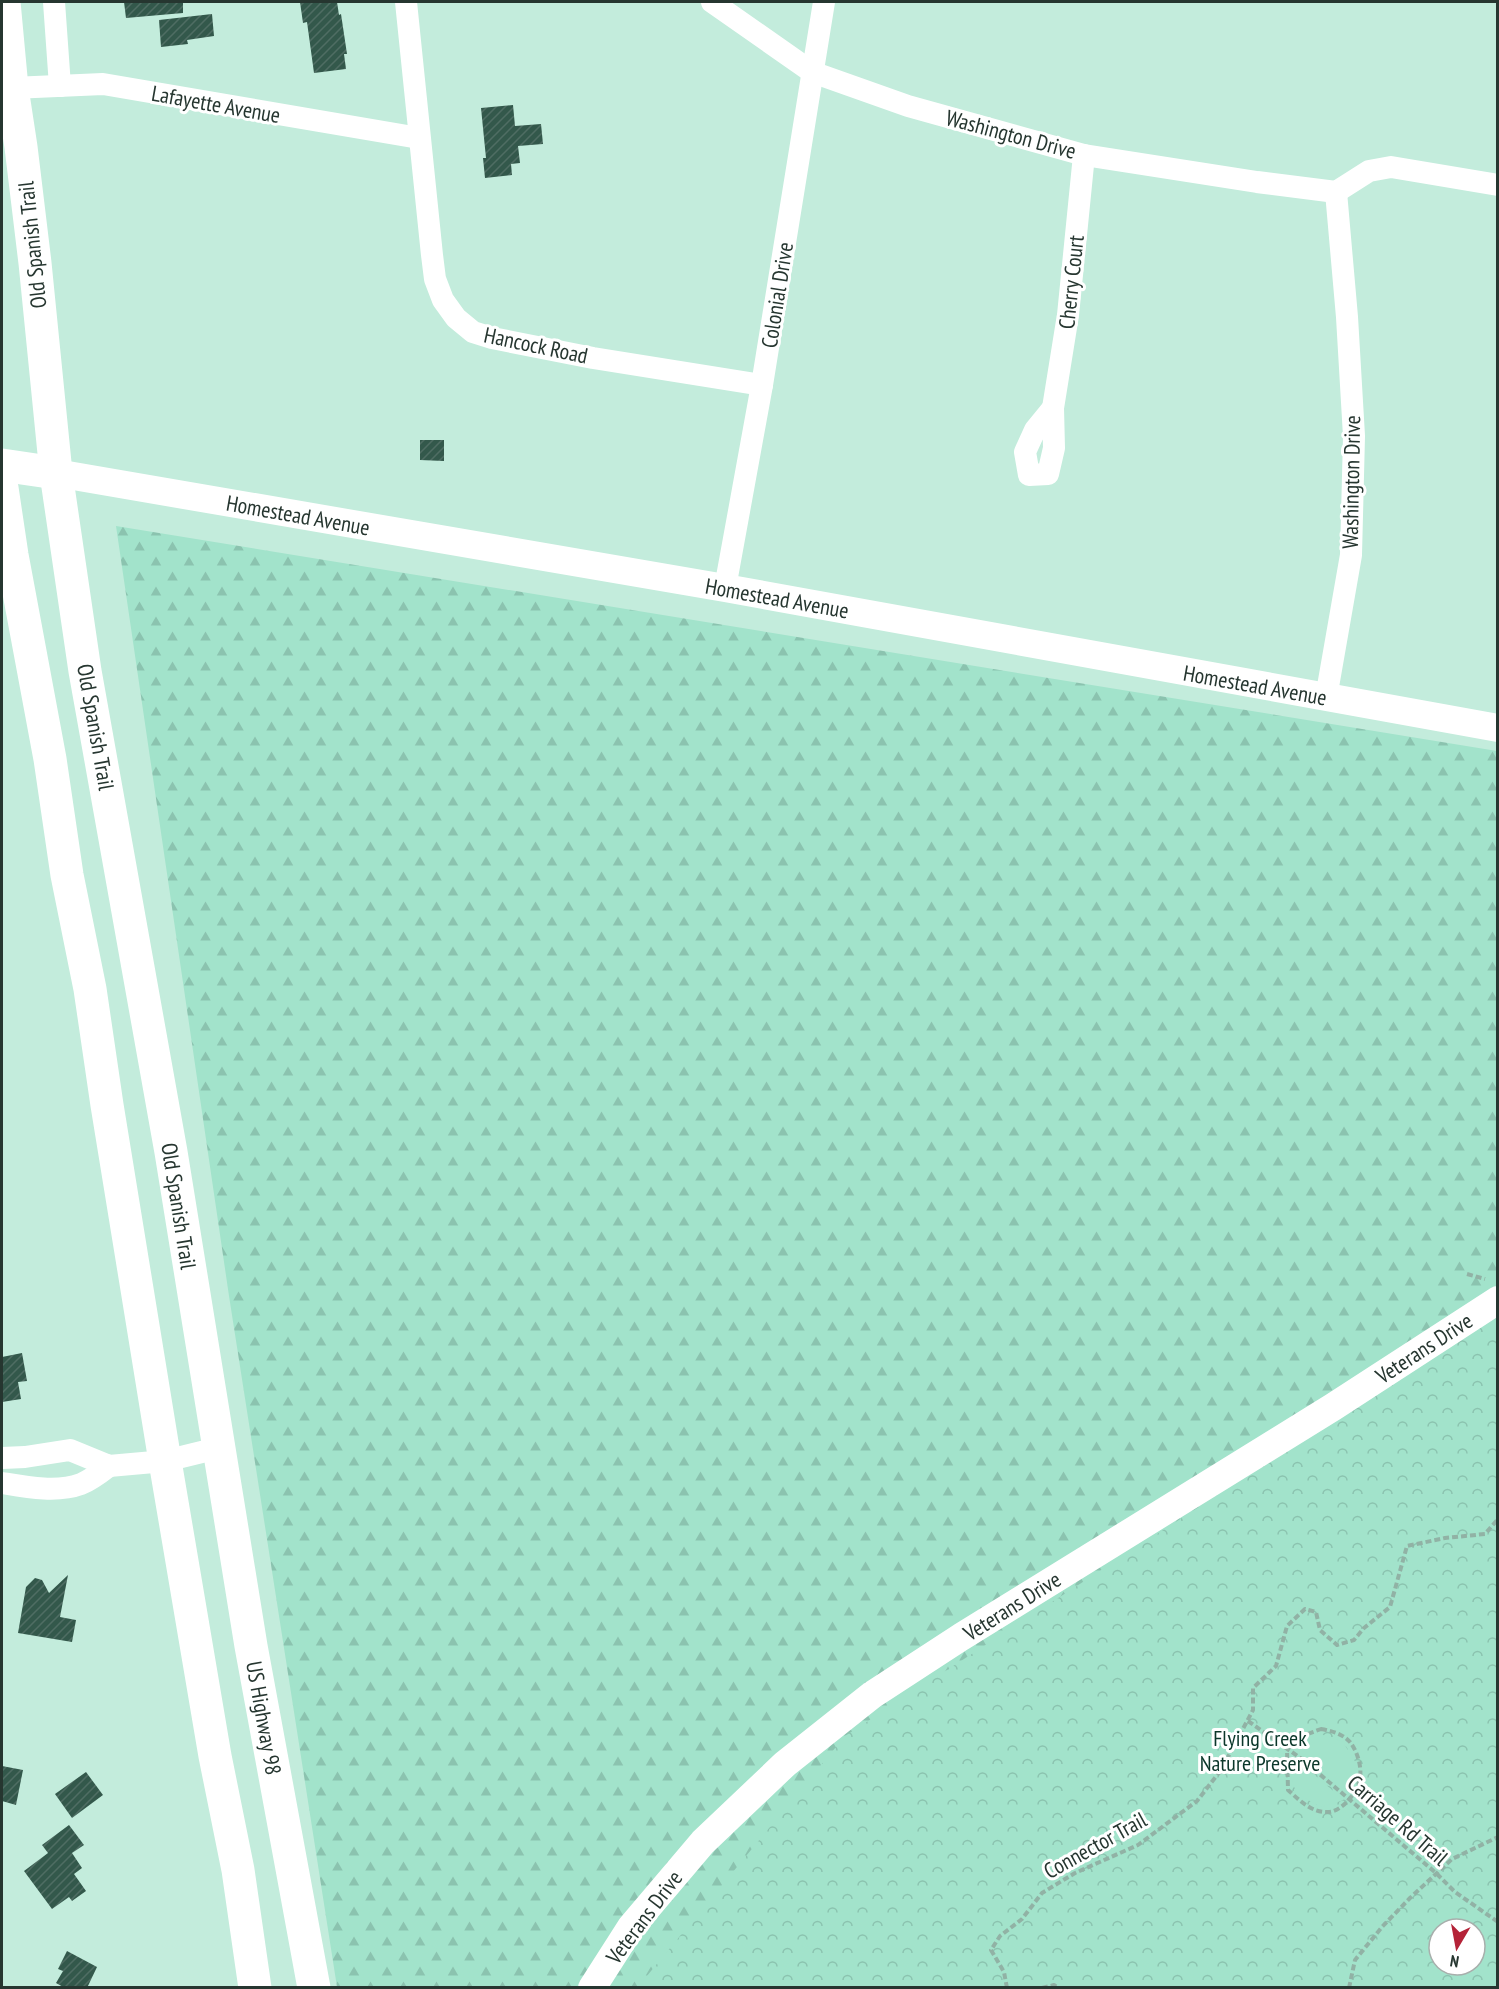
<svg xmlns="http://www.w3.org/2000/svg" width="1499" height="1989" font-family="'PT Sans Narrow',sans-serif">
<defs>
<pattern id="forest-firs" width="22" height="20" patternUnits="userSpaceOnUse" patternTransform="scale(1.5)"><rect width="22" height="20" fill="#a2e3cb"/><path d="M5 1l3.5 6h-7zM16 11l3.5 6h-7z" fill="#8bc3af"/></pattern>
<pattern id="park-crowns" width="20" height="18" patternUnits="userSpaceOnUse" patternTransform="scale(1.5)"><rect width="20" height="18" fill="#a2e3cb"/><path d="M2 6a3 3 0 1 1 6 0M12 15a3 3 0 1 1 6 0" fill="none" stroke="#8bc3af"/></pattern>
<pattern id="building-hatch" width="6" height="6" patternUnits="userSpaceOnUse" patternTransform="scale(1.5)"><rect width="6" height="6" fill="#33584b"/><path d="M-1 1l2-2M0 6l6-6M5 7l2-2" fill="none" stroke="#4f6d63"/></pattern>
</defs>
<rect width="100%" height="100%" fill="#c3ecdc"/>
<path fill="url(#forest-firs)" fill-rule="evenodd" d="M116 526 1497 751V1987H337L229 1296ZM1439 1929H1475V1965H1439Z"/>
<path fill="url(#park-crowns)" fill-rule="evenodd" d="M1497 1314V1987L637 1988 845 1736ZM1439 1929H1475V1965H1439Z"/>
<g fill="#a2e3cb">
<polygon points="1318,1733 1343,1742 1356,1763 1348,1792 1294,1749"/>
<path d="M1291 1755 1344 1800 1321 1807C1290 1791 1291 1788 1291 1755Z"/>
</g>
<g fill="url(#building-hatch)">
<polygon points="124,2 183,2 183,13 126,18"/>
<polygon points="300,2 337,2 339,15 341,14 347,54 344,54 346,69 314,73 307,22 303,23"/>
<polygon points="212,14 214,36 187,40 188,44 161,47 159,20"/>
<polygon points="513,105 515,126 541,124 543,144 518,146 520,163 511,164 512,175 485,178 483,158 486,158 481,108"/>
<polygon points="420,440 444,440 444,461 420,460"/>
<polygon points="22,1353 27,1381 18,1382 21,1399 2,1402 2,1357"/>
<polygon points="68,1575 60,1617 76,1620 72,1642 18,1633 26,1587 35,1578 42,1580 49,1593"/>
<polygon points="2,1766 23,1770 16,1805 2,1801"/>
<polygon points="86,1772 103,1795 72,1818 55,1794"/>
<polygon points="69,1825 84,1845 72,1853 82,1868 74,1874 86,1891 72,1901 69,1897 52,1909 24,1871 48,1853 42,1845"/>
<polygon points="67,1951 97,1967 87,1988 65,1988 56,1983 63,1971 58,1969"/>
</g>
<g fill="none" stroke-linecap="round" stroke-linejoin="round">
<g stroke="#91b2a5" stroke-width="4" stroke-dasharray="6 3" stroke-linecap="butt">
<polyline points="1467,1274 1485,1279"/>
<polyline points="1248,1721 1303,1760 1436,1873 1455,1892 1498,1922"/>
<path d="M1321 1729C1332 1731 1343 1734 1350 1742 1358 1752 1363 1770 1359 1782 1356 1794 1341 1812 1328 1812 1312 1813 1299 1800 1288 1790L1287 1749 1305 1735Z"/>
<polyline points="1007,1988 1004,1972 991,1950 1000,1936 1022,1919 1042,1893 1075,1873 1138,1845 1197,1801 1221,1770 1253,1710 1253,1688 1276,1666 1287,1626 1305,1609 1316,1612 1320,1630 1337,1645 1354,1640 1364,1628 1390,1607 1407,1546 1445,1538 1485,1534 1498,1519"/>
<polyline points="1042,1988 1054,1985 1059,1988"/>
<polyline points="1349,1988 1355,1960 1382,1927 1410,1898 1452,1859 1498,1837"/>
</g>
<g stroke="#fff" stroke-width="22">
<polyline points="54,2 60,86"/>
<polyline points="406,2 432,255 435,279 443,300 456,318 473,332 492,338 593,358 762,385"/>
<polyline points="712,2 812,72 908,106 1084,155 1257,182 1336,192 1369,171 1391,167 1498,185"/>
<polyline points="12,88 103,84 419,138"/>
<polyline points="1053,408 1068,315 1084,155"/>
<polygon points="1053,408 1054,448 1048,474 1029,475 1025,452 1035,430"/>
<polyline points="725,588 762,385 824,2"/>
<polyline points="1326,698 1351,555 1354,436 1347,317 1336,192"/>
<polyline points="2,1458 25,1457 70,1450 109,1466 165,1461 218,1448"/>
<path d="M2 1483C26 1487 57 1493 81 1484 91 1480 100 1473 109 1466"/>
</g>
<g stroke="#fff" stroke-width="28">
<polyline points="56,473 725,588 1498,728"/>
<polyline points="592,1988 631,1927 703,1842 785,1764 872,1695 961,1637 1333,1407 1498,1300"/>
</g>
<polyline stroke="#fff" stroke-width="33" points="2,465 56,473"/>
<g stroke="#fff" stroke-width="33">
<polyline points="4,2 12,88 21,147 35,263 56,473 85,671 171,1152 251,1646 314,1988"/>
<polyline points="2,488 12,555 50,759 67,875 90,989 107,1105 165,1461 215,1756 238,1870 255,1988"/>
</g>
</g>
<g text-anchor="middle" stroke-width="6" stroke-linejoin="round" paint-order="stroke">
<g font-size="22" fill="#263630" stroke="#fff">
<text transform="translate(216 104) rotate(10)" y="8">Lafayette Avenue</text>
<text transform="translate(1011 134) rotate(15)" y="8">Washington Drive</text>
<text transform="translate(32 245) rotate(-96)" y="8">Old Spanish Trail</text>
<text transform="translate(1071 282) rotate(-84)" y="8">Cherry Court</text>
<text transform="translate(777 295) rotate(-81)" y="8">Colonial Drive</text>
<text transform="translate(536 345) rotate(12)" y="8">Hancock Road</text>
<text transform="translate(1351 482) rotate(-89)" y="8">Washington Drive</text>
<text transform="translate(298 515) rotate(10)" y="8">Homestead Avenue</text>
<text transform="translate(777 598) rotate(10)" y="8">Homestead Avenue</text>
<text transform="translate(1255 685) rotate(10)" y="8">Homestead Avenue</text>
<text transform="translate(96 727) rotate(80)" y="8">Old Spanish Trail</text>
<text transform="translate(179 1206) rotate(81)" y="8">Old Spanish Trail</text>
<text transform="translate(1424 1348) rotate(-33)" y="8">Veterans Drive</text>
<text transform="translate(1012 1606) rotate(-32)" y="8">Veterans Drive</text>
<text transform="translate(264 1718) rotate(80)" y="8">US Highway 98</text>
<text transform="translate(1398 1820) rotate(41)" y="8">Carriage Rd Trail</text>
<text transform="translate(1095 1845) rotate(-29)" y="8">Connector Trail</text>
<text transform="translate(644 1917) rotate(-53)" y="8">Veterans Drive</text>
</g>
<g font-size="22" fill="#0b372a" stroke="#fff">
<text x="1260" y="1746">Flying Creek<tspan x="1260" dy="25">Nature Preserve</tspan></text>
</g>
</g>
<rect width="1499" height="1989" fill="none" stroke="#263630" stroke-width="6"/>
<g transform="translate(1457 1947) rotate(190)"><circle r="28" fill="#ffffff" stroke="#a8afac" stroke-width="1.5"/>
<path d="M0-4.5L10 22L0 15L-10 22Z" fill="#b52338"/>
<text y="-9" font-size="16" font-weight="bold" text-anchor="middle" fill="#263630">N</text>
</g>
</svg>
